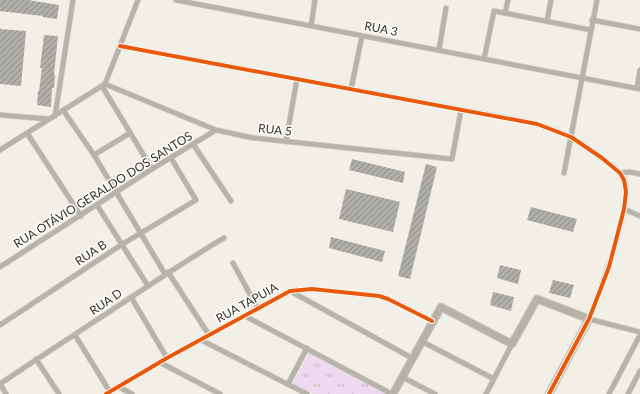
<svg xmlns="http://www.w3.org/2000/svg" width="640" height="394" font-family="Lato,sans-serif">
<defs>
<pattern id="grass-tufts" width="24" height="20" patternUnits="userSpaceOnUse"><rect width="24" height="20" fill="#ecdaee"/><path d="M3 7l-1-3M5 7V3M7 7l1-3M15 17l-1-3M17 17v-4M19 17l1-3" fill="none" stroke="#cbbccc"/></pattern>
<pattern id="building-hatch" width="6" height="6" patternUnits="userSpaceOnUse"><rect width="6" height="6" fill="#b0aea8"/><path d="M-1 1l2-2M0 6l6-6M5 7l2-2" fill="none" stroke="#908e89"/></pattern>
</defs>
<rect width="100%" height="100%" fill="#f2efe7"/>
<polygon fill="url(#grass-tufts)" points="310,352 387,394 313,394 292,383"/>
<g fill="url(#building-hatch)">
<polygon points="0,0 28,0 59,5 57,19 43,17 43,16 0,11"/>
<polygon points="0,29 26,31 21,86 0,84"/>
<polygon points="44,35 58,36 54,74 55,74 54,88 52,88 51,107 37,105 38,91 39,91 42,68 40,68"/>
<polygon points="352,159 405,172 403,183 349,170"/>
<polygon points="426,164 437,167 410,279 398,276"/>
<polygon points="346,189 400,202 393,232 339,219"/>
<polygon points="531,207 577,219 573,232 527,220"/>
<polygon points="331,237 385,251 382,262 329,248"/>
<polygon points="500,265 521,270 518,284 497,278"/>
<polygon points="553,280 574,285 570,298 549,293"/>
<polygon points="493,292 514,297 511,311 490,305"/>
</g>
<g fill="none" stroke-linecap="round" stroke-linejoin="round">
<defs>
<g id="street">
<polyline points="176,0 640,89"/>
<polyline points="505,13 508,0"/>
<polyline points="592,20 640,29"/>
<polyline points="547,21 551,0"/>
<polyline points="311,26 315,0"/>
<path d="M120 46 523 121C557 128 577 139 604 160 611 165 620 171 624 179 634 202 599 294 589 319L640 332"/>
<polyline points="439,50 446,8"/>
<polyline points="484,59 494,11 591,30"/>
<polyline points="105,84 216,130 253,138 452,159 461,110"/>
<polyline points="102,86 152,169"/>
<polyline points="637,88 640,70"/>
<polyline points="351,89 362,36"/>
<polyline points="63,110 94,155 165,274"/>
<polyline points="0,115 49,119"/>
<polyline points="55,116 73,0"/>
<polyline points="27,133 81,216"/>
<polyline points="286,141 297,79"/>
<polyline points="193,144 231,201"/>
<polyline points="0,150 105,84 138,0"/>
<polyline points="94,155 130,133"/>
<polyline points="564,173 597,0"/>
<polyline points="620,173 630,172 640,174"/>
<polyline points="97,205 148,286"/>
<polyline points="624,209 640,216"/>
<polyline points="233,263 258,309"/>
<polyline points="0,267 152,169 216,130"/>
<polyline points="168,272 209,335"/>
<polyline points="290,291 412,358"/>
<polyline points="131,297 167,358"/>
<polyline points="245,316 392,394"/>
<polyline points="0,325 121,245 196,200 171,158"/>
<polyline points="75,335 110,392"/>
<polyline points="201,340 307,394"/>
<polyline points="421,341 494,379"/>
<polyline points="36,359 59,394"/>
<polyline points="161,363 220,394"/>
<polyline points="402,377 435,394"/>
<path d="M0 384C29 364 59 345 89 325 134 296 178 265 224 238"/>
<polyline points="0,384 6,394"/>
<polyline points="288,384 307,348"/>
<polyline points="119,387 132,394"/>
<polyline points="106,394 167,358 290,291 312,289 379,296 388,299 432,321"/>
<polyline points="486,394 512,344"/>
<polyline points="609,394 640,335"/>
<polyline points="628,394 640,371"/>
</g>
<polyline id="secondary" points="393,394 441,307 512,344 537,299 589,319 549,394"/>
</defs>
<use href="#street" stroke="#cfccc6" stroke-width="6"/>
<use href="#secondary" stroke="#cfccc6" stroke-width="9"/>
<use href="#street" stroke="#b6b3a9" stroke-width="4.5"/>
<use href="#secondary" stroke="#b6b2a6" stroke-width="7"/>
<defs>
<g id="cycleway">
<polyline points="120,46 537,124 571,137 602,158 620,173 624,180 626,192 624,209 609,267 589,319 549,394"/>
<polyline points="106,394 167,358 290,291 312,289 379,296 388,299 432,321"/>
</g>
</defs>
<use href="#cycleway" stroke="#fffefb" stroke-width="6"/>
<use href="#cycleway" stroke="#e8590c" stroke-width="4"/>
</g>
<g text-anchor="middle" stroke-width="3" stroke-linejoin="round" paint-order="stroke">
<g font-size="12" fill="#34332d" stroke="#fffefb">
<text transform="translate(381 29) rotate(11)" y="4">RUA 3</text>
<text transform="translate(275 130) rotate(6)" y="4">RUA 5</text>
<text transform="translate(103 190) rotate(-32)" y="4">RUA OTÁVIO GERALDO DOS SANTOS</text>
<text transform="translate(91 253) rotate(-34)" y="4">RUA B</text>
<text transform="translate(106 302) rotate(-34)" y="4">RUA D</text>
<text transform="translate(247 303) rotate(-29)" y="4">RUA TAPUIA</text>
</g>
</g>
</svg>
